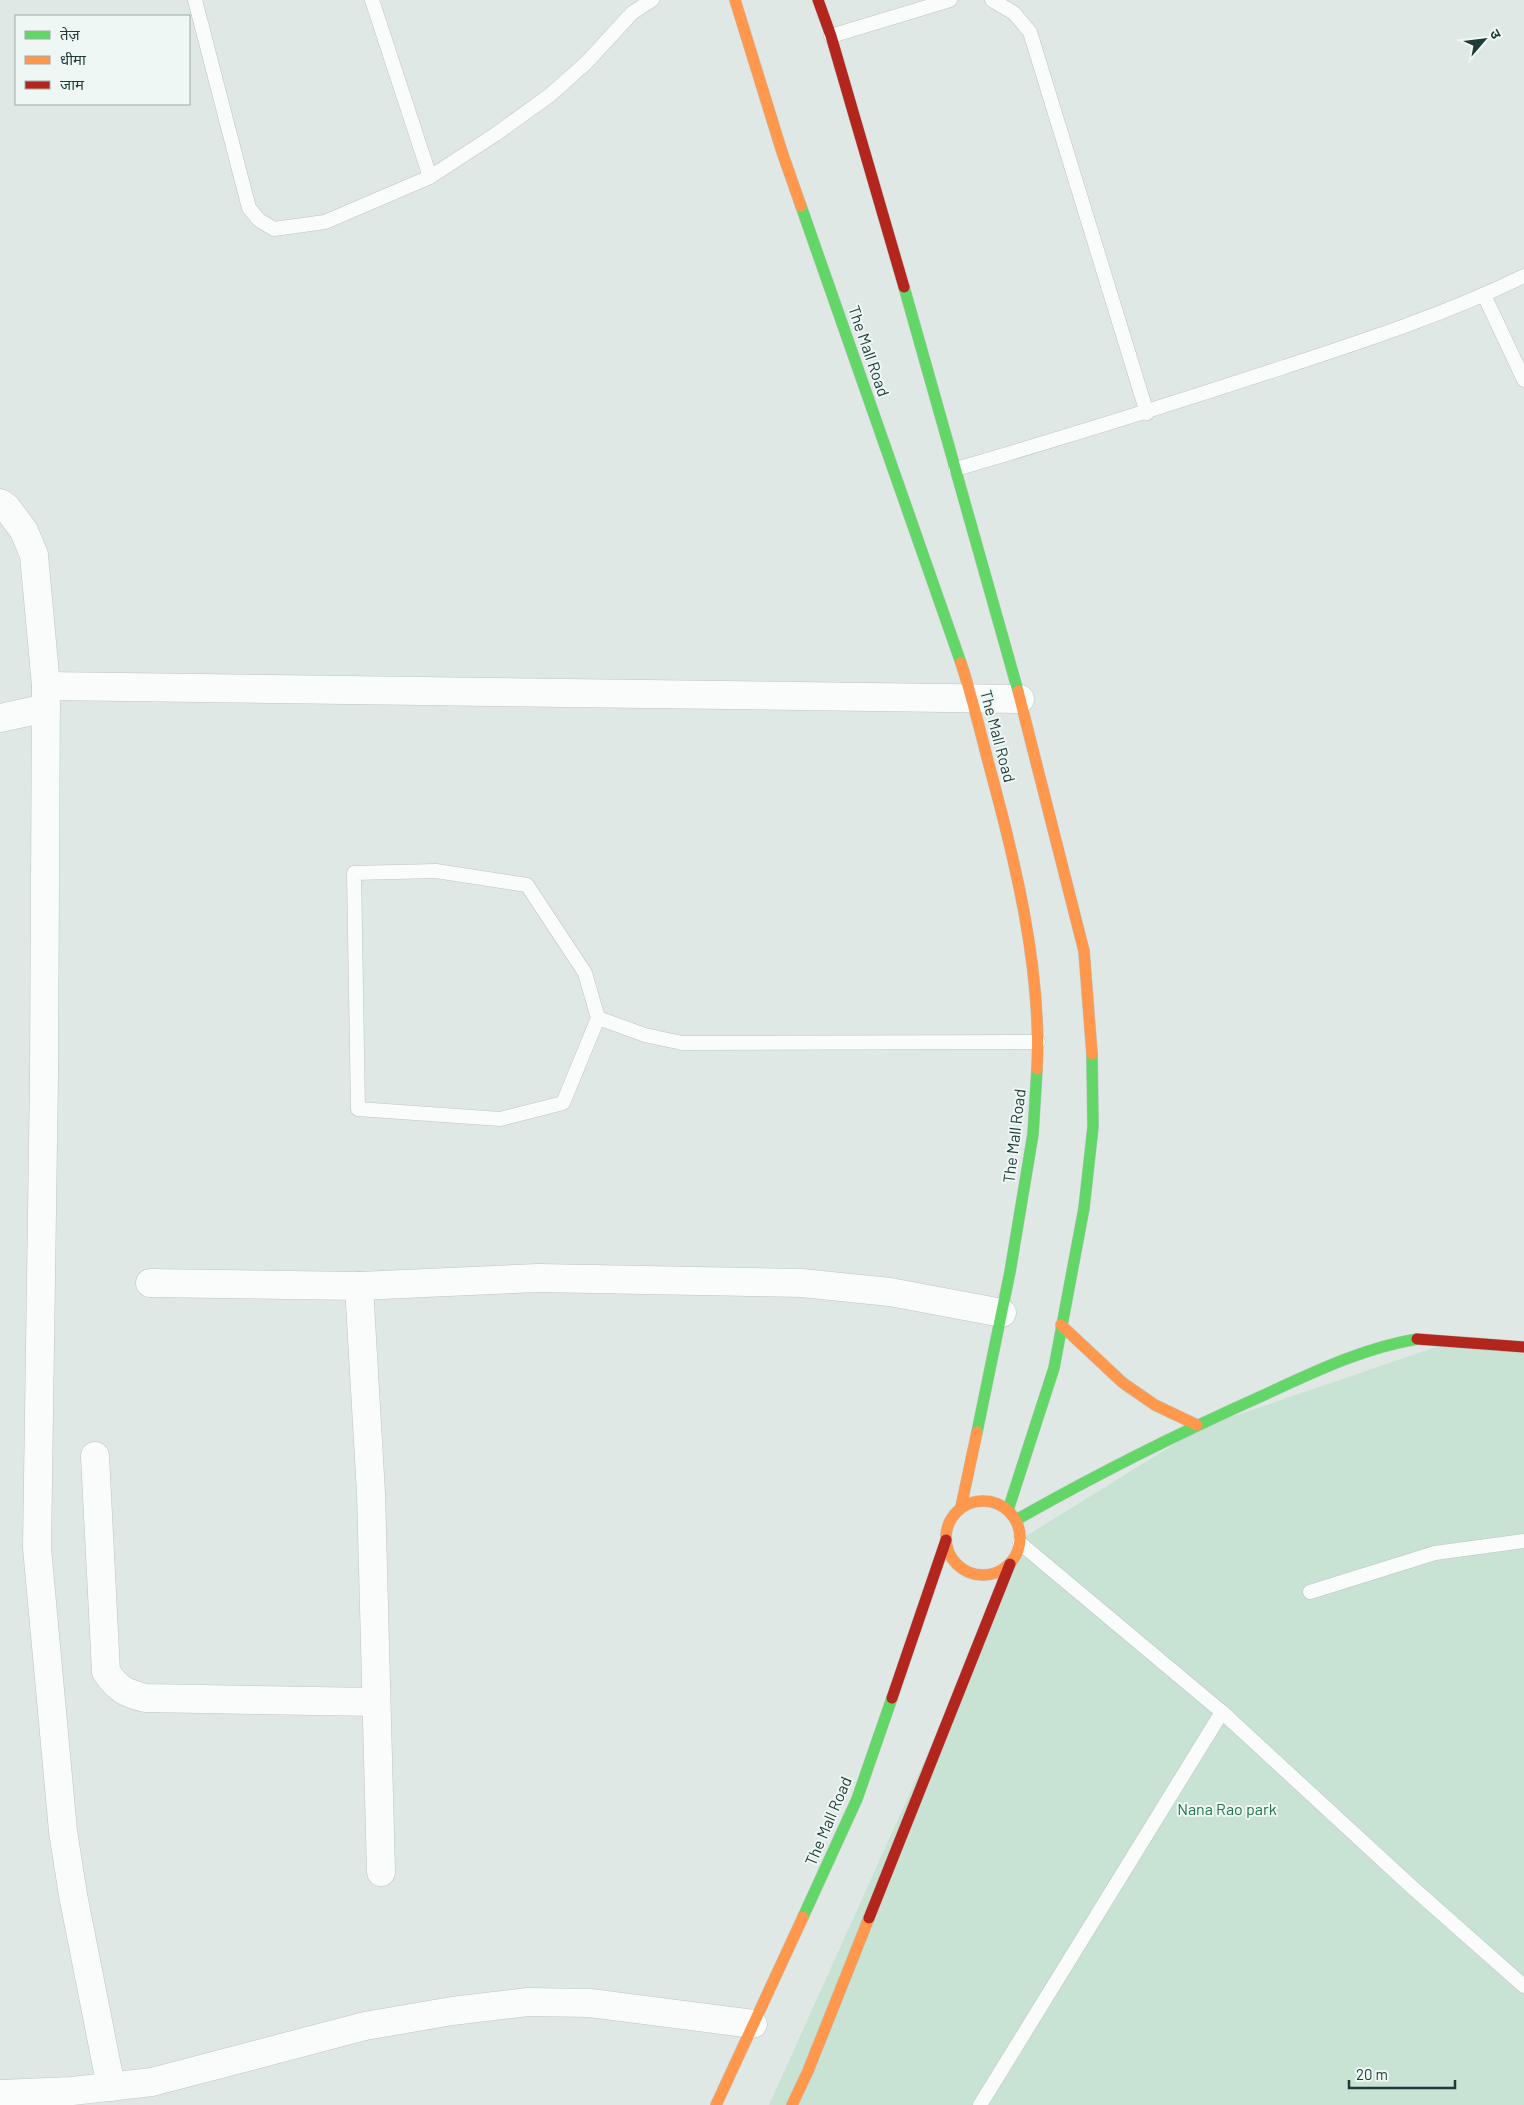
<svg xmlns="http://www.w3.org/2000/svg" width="1524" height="2105" font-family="Barlow,'Noto Sans Devanagari',sans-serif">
<rect width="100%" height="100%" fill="#e0e8e6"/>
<polygon fill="#c8e2d4" points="1442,1345 1524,1352 1524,2105 769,2105 1026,1536 1202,1427"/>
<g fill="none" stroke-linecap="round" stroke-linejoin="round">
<defs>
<g id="lane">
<polyline points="195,0 249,208 259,220 274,229 325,222 430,177 496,134 550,95 587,62 632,13 652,0"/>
<polyline points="372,0 430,177"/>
<polyline points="992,0 1014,13 1030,32 1147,413"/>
<polyline points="831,36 950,0"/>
<polyline points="1484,295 1524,380"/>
<path d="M956 469C1066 437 1175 403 1284 367 1366 340 1446 314 1524 276"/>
<polyline points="598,1018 563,1103 500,1119 358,1109 354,873 436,871 527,885 585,973 598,1018 645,1035 682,1043 1038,1042"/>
<polyline points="1020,1543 1222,1712 1413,1888 1524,1986"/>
<polyline points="1310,1592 1435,1553 1524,1541"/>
<polyline points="980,2105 1222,1712"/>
</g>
<g id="street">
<polyline points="0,503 7,508 24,531 34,555 46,686 44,1077 37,1548 63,1831 73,1895 111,2087"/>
<polyline points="46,686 1020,699"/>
<polyline points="0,718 46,708"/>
<polyline points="150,1283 359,1286 538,1278 802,1283 890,1292 1002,1313"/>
<polyline points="359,1286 371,1493 381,1872"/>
<path d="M95 1456 106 1672C118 1689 125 1693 145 1698L376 1702"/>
<polyline points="0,2094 72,2091 152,2082 365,2026 452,2011 528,2002 590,2003 753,2024"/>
</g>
<g id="fast">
<polyline points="801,206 961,663"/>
<polyline points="904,287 1018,691"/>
<polyline points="977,1432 1010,1272 1033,1134 1037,1069"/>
<polyline points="1008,1510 1054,1368 1084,1208 1093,1127 1092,1054"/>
<path d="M1016 1520C1097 1474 1179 1433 1264 1395 1314 1372 1363 1348 1417 1339"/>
<polyline points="803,1917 857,1799 892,1698"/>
</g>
<g id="slow">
<polyline points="735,0 782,152 801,206"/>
<path d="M961 663C972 696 980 731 989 765 1015 860 1042 970 1037 1069"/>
<polyline points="1018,691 1084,951 1092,1054"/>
<polyline points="1061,1325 1123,1383 1155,1405 1197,1425"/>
<circle cx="983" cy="1538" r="37"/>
<polyline points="961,1507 977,1432"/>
<polyline points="716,2105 803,1917"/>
<polyline points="792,2105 808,2071 869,1918"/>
</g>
<g id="jam">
<polyline points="818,0 831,36 904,287"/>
<polyline points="1417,1339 1524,1347"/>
<polyline points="892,1698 946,1540"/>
<polyline points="869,1918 1010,1564"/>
</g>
</defs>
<use href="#lane" stroke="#bdc5c3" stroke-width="15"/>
<use href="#street" stroke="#bdc5c3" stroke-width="29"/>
<use href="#fast" stroke="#bdc5c3" stroke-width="12"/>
<use href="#slow" stroke="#bdc5c3" stroke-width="12"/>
<use href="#jam" stroke="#bdc5c3" stroke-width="12"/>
<use href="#lane" stroke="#fafcfb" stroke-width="14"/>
<use href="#street" stroke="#fafcfb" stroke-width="28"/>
<use href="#fast" stroke="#63d668" stroke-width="11"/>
<use href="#slow" stroke="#ff974d" stroke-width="11"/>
<use href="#jam" stroke="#b3261e" stroke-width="11"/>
</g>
<g text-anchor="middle" stroke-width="4" stroke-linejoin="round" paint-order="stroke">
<g font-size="16" fill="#1e3b38" stroke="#eef7f4">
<text transform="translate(869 351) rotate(71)" y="6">The Mall Road</text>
<text transform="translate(998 736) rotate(75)" y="6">The Mall Road</text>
<text transform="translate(1014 1136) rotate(-83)" y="6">The Mall Road</text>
<text transform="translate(828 1821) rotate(-67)" y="6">The Mall Road</text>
</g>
<g font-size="16" fill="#257551" stroke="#eef7f4">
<text x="1227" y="1815">Nana Rao park</text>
</g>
</g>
<rect x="15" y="15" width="175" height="90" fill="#eef7f4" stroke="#9baca9"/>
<rect x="25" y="31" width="25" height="8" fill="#63d668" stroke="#9baca9"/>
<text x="60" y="40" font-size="15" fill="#1e3b38">तेज़</text>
<rect x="25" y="56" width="25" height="8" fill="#ff974d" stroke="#9baca9"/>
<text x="60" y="65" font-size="15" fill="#1e3b38">धीमा</text>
<rect x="25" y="81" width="25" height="8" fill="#b3261e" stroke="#9baca9"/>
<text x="60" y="90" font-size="15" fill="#1e3b38">जाम</text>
<g transform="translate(1484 40) rotate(62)" stroke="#eef7f4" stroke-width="4" paint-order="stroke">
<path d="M0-4L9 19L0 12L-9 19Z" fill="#1e3b38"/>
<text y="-8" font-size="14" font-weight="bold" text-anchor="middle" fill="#1e3b38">उ</text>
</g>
<path d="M1349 2080v8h106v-8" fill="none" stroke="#1e3b38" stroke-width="2.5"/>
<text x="1356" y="2080" font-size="15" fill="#1e3b38" stroke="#eef7f4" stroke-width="4" paint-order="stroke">20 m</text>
</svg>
